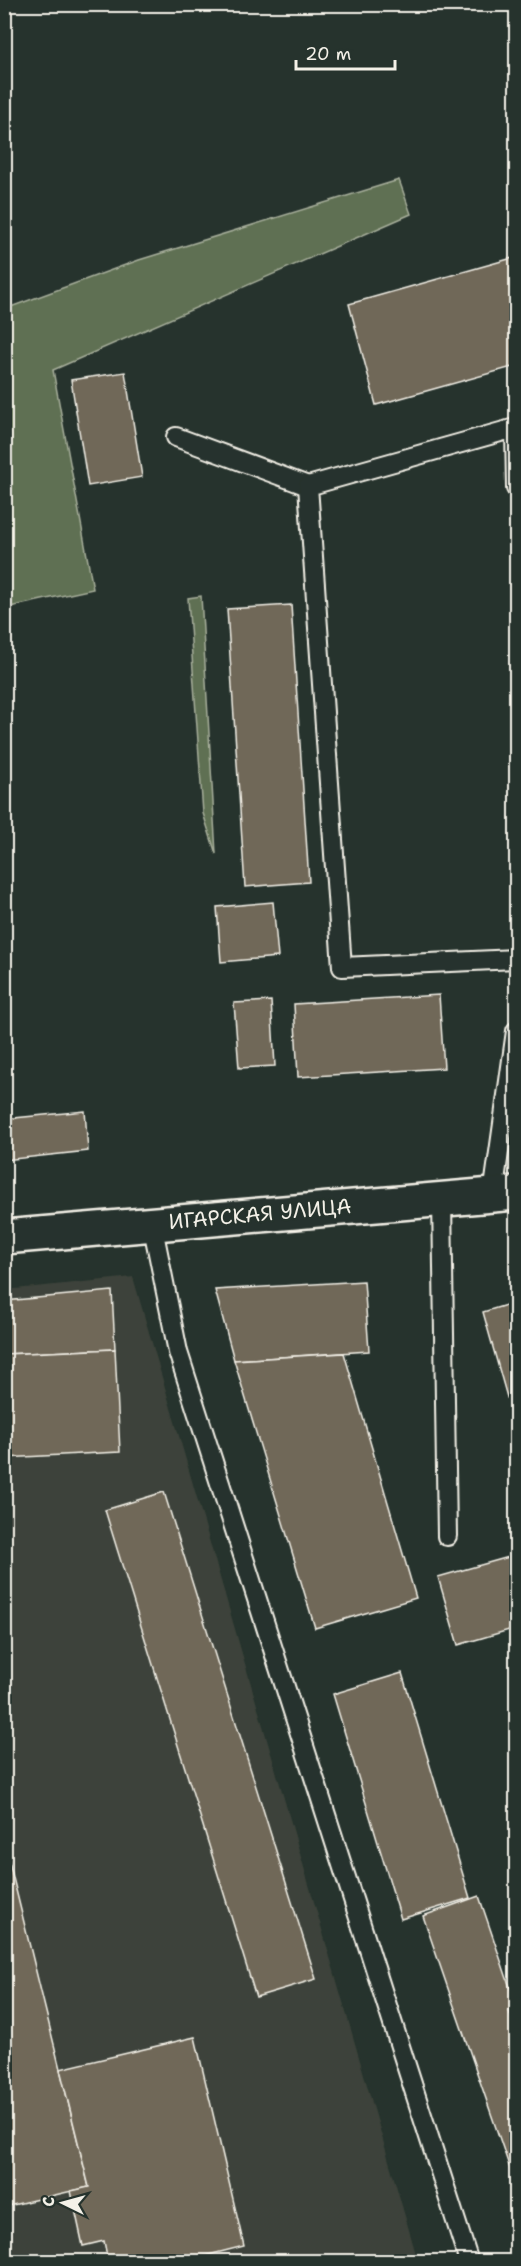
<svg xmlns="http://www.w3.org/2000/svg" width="521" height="2266" font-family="'Shantell Sans',sans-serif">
<rect width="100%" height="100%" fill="#26332d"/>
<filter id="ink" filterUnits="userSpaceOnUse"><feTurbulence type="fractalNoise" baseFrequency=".0167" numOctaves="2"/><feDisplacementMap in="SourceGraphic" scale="12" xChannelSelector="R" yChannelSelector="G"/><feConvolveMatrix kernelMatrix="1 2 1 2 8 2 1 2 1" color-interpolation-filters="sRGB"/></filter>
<g filter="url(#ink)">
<polygon fill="#3c433a" points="133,1277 418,2261 5,2262 5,1290"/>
<g fill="#5e7052" stroke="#a9b09d" stroke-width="1.5">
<polygon points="399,180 411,214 53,370 93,589 5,608 5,309 139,260"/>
<polygon points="201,596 216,854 203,813 188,598"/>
</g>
<g fill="#706859" stroke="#f4f1e8" stroke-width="1.5">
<polygon points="516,257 516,366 376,405 349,304"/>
<polygon points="125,372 142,477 88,486 71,380"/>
<polygon points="291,605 309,882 245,887 227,609"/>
<polygon points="273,902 278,957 221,962 217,907"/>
<polygon points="439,995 444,1068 298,1077 294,1004"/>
<polygon points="271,1001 275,1066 239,1068 234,1003"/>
<polygon points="85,1111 88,1151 4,1160 4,1119"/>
<polygon points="364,1281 369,1351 234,1360 215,1290"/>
<polygon points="112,1291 115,1349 4,1354 4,1301"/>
<polygon points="516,1302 516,1429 483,1312"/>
<polygon points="115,1349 120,1452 4,1458 4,1354"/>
<polygon points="344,1353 416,1598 315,1628 234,1360"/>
<polygon points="164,1492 316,1979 256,1997 105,1510"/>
<polygon points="516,1555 516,1628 458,1645 438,1577"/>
<polygon points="402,1673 470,1898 401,1919 333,1694"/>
<polygon points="4,1841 89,2187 4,2207"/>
<polygon points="479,1896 516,2005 516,2009 509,2011 516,2033 516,2186 423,1916"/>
<polygon points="195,2037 244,2246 181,2262 108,2262 104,2241 83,2246 71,2191 89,2187 60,2069"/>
</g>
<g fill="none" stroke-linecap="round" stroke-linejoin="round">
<defs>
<g id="service">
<polyline points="176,437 308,486"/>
<polyline points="516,488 515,428 308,486 342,967 516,959"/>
<polyline points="493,1195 516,1031"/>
<polyline points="442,1199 447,1536"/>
<polyline points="152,1223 178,1352 469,2262"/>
</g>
<polyline id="minor" points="4,1237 516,1193"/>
</defs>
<use href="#service" stroke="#f4f1e8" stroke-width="22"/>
<use href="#minor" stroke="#f4f1e8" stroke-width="38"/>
<use href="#service" stroke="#26332d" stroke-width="18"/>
<use href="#minor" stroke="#26332d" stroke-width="33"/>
</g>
</g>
<g text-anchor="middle" stroke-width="5" stroke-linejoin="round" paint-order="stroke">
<g font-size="21" fill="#f4f1e8" stroke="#26332d">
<text transform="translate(260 1214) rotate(-5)" y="7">ИГАРСКАЯ УЛИЦА</text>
</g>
</g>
<rect width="521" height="2266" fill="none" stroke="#26332d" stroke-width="24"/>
<rect x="12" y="12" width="497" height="2242" fill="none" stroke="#f4f1e8" stroke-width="2" filter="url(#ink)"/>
<g transform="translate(63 2203) rotate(275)" stroke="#26332d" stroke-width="4.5" paint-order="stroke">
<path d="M0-4.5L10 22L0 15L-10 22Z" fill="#f4f1e8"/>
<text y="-9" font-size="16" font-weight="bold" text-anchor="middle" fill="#f4f1e8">С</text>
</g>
<path d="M296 60v9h99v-9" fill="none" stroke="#f4f1e8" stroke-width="3"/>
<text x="305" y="60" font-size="18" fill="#f4f1e8" stroke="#26332d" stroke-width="4.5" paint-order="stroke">20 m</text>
</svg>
